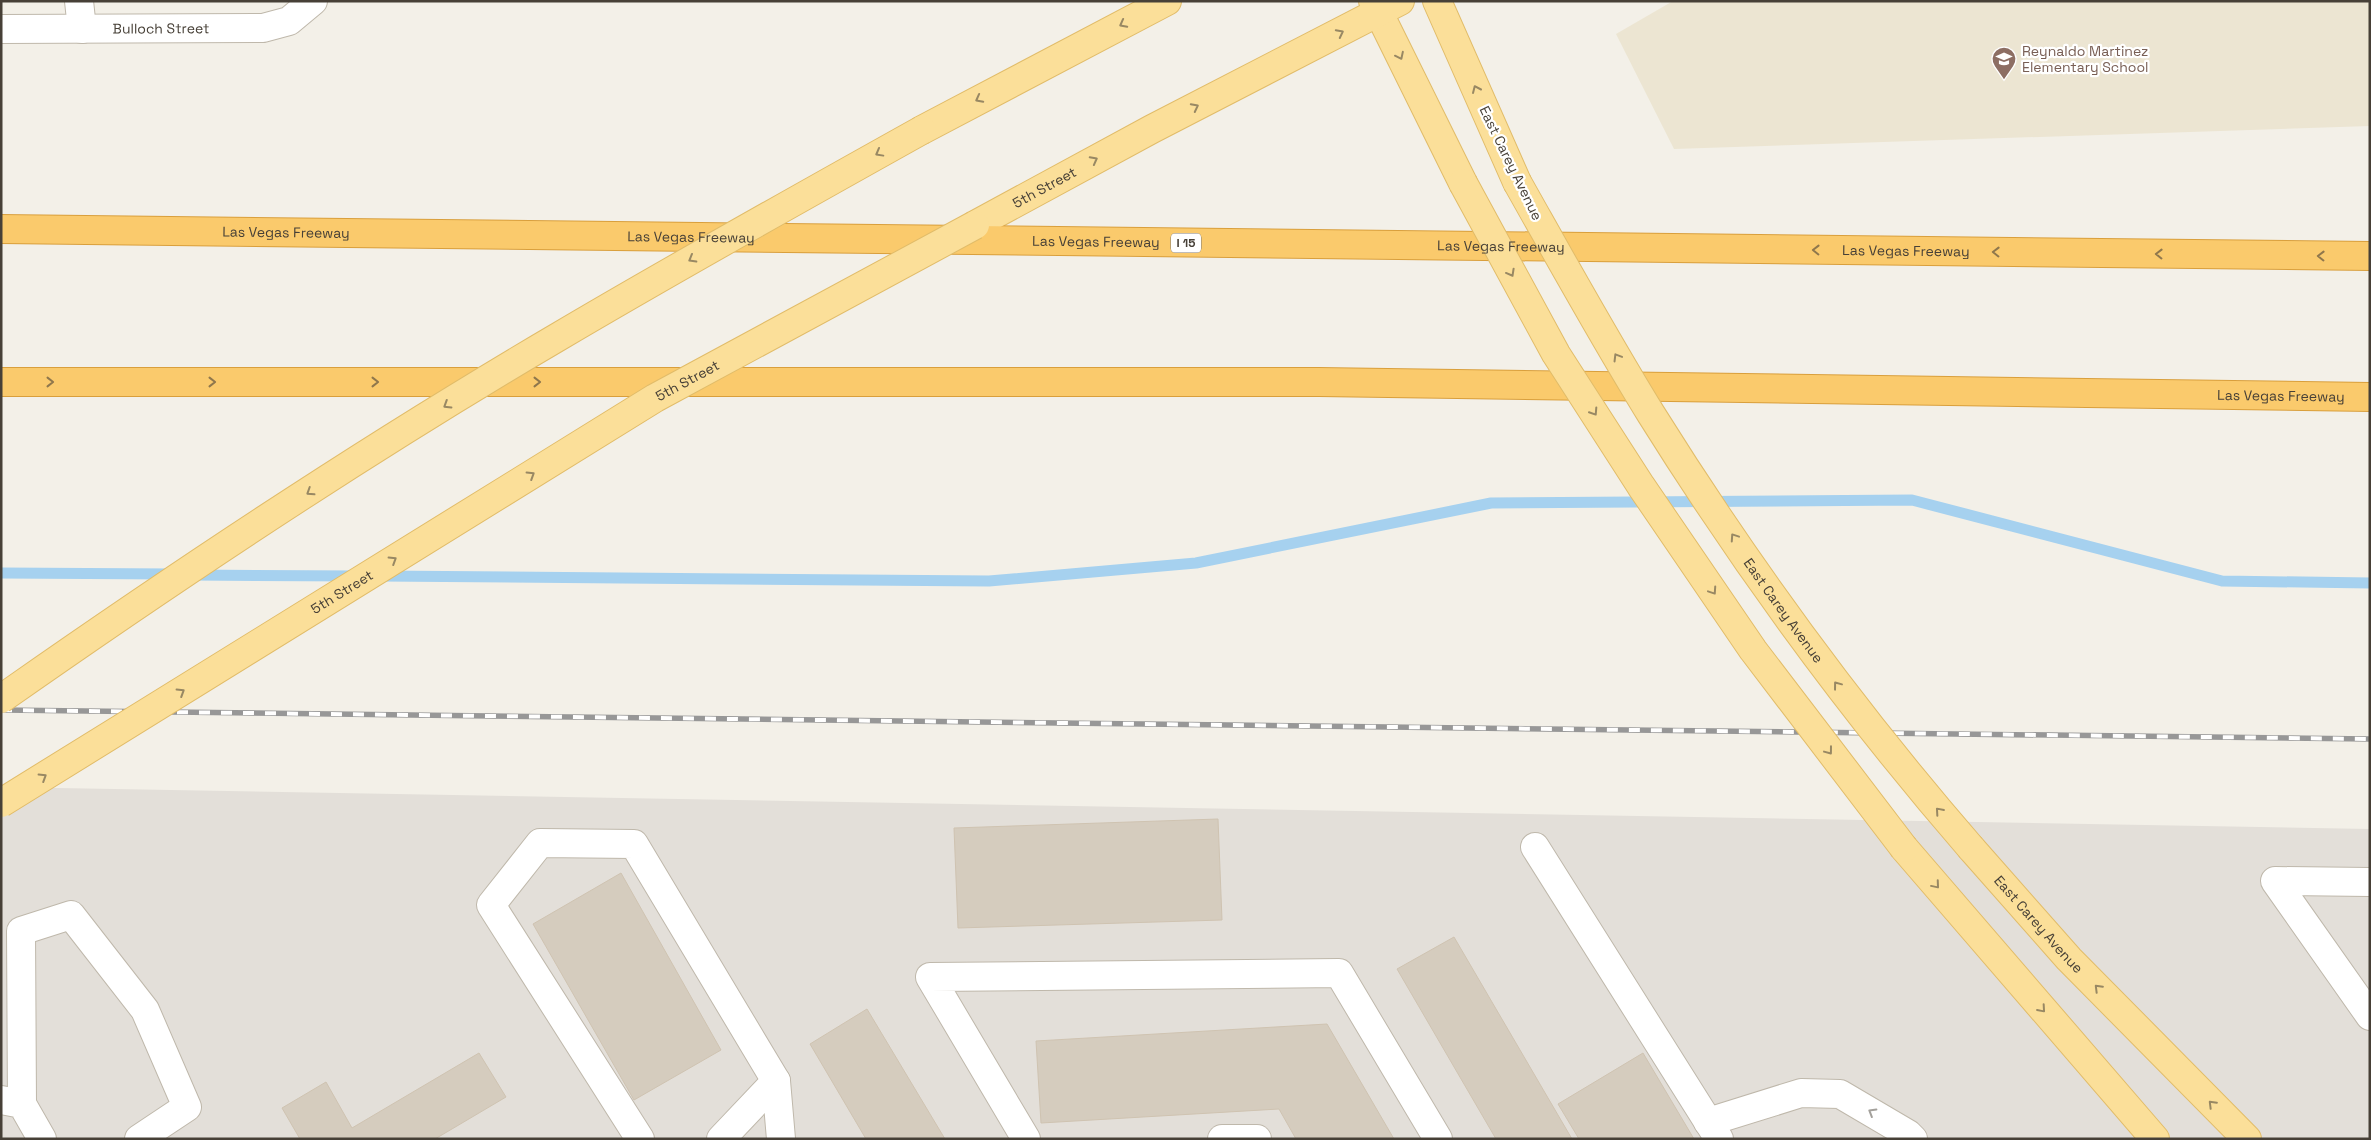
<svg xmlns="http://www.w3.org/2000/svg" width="2371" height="1140" font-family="'Space Grotesk',sans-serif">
<rect width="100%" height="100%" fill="#f3f0e8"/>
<polygon fill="#e3dfd9" points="1,787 2370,829 2370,1139 1,1139"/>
<polygon fill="#ece5d2" points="1673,1 2370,1 2370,126 1674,149 1616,34"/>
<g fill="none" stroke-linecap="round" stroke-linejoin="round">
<g stroke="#a6d1ef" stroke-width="11">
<polyline points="1,573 173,574"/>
<polyline points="191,575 358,576"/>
<polyline points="379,576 989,581 1196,563 1491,503 1912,500 2222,581 2370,583"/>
</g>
</g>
<g fill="#d5ccbe" stroke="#cfc3b1">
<polygon points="1218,819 1222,920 958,928 954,828"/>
<polygon points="621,873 721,1050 634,1100 533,924"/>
<polygon points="1454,937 1572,1139 1496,1139 1397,969"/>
<polygon points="867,1009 945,1139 866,1139 810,1044"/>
<polygon points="1327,1024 1394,1139 1296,1139 1279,1109 1041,1123 1036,1041"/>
<polygon points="479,1053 506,1097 435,1139 300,1139 282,1108 326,1082 352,1128"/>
<polygon points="1643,1053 1694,1139 1579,1139 1558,1104"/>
</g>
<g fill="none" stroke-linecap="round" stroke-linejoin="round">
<defs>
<g id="minor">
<polyline points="79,1 82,29"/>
<path id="s1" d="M1 29 263 28 289 21 313 1"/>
<polyline points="1535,847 1719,1139"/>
<polyline points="2370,882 2275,881 2370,1016"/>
<polyline points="1,1100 22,1104 42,1139"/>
<polyline points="22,1104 21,931 71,915 145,1010 187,1107 139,1139"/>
<polyline points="1708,1122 1801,1093 1840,1094 1908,1134 1913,1139"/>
<polyline points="640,1139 491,905 540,843 634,844 776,1081 781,1139"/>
<polyline points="721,1139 776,1081"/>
<polyline points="1026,1139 930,977 1339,973 1438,1139"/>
<polyline points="1222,1139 1257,1139"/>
</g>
<g id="major">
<polyline points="1373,1 1463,183"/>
<polyline points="1437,1 1517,182"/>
<polyline points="922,130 1167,1"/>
<path id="s2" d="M975 225 1152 129 1400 1"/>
<polyline points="1904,848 2155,1139"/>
<path id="s3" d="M1971 848 2069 959 2247 1139"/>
</g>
<g id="highway">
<path id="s4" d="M1 229 2370 256"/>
<path id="s5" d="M1 382H1319L2370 397"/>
</g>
</defs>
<use href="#minor" stroke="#bfb8ab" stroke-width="30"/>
<use href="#major" stroke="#e1bc69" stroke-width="30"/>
<use href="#highway" stroke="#d99f3c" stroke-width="30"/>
<use href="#minor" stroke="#fff" stroke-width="28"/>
<use href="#major" stroke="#fbdf99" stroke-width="28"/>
<use href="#highway" stroke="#faca6c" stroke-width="28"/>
<defs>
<polyline id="rail" points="1,710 2370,739"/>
</defs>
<use href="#rail" stroke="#979797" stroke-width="5.5"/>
<use href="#rail" stroke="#fff" stroke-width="4" stroke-dasharray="11" stroke-linecap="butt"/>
<defs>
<g id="major-bridge">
<path id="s6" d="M1517 182C1561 260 1604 338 1651 414 1746 566 1853 712 1971 848"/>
<polyline points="1463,183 1556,354 1641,486 1753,650 1904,848"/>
<path d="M1 699C182 572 367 449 558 337 678 266 800 198 922 130"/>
<path id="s7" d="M1 803 655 398 975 225"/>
</g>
</defs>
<use href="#major-bridge" stroke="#e1bc69" stroke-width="30" stroke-linecap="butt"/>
<use href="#major-bridge" stroke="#fbdf99" stroke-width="28"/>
</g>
<defs><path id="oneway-chevron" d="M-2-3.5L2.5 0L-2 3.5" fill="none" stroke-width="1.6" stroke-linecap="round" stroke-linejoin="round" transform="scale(1.25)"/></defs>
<g stroke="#988863">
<use href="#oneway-chevron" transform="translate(1123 24) rotate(152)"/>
<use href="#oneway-chevron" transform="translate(1340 33) rotate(-27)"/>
<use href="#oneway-chevron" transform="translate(1400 56) rotate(64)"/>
<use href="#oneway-chevron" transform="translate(1476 89) rotate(-114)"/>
<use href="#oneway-chevron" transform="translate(979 99) rotate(152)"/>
<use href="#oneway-chevron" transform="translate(1195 107) rotate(-27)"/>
<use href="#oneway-chevron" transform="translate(879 153) rotate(151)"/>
<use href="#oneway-chevron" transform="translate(1094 160) rotate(-28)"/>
<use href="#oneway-chevron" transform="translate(692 259) rotate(150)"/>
<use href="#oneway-chevron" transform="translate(1511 273) rotate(61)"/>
<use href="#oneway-chevron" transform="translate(1617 357) rotate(-121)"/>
<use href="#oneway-chevron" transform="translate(447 405) rotate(148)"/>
<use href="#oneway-chevron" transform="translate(1594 412) rotate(57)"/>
<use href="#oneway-chevron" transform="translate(531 475) rotate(-32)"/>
<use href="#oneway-chevron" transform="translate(310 492) rotate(147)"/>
<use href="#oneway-chevron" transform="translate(1734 537) rotate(-124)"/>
<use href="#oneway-chevron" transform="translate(393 560) rotate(-32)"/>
<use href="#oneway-chevron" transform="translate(1713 591) rotate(56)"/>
<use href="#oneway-chevron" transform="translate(1837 685) rotate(-127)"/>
<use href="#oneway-chevron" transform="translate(181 692) rotate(-32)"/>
<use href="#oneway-chevron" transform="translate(1829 751) rotate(53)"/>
<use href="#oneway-chevron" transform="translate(43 777) rotate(-32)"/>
<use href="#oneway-chevron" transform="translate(1939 811) rotate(-131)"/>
<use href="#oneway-chevron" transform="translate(1936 885) rotate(50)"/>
<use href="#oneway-chevron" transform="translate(2098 988) rotate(-135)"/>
<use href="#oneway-chevron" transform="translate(2042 1009) rotate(49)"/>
<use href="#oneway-chevron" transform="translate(2212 1104) rotate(-135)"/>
</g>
<g stroke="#8f774c">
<use href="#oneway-chevron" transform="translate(1816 250) rotate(-179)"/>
<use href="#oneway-chevron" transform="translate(1996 252) rotate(-179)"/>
<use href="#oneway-chevron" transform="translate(2159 254) rotate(-179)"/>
<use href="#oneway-chevron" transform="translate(2321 256) rotate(-179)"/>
<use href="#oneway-chevron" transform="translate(50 382)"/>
<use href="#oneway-chevron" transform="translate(212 382)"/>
<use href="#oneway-chevron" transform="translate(375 382)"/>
<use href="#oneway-chevron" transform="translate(537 382)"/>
</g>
<use stroke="#a3a09b" href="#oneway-chevron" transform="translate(1872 1112) rotate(-149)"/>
<defs>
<symbol id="school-pin" viewBox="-11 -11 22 30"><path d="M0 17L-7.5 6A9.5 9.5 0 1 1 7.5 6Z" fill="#8d6e63" stroke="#fff"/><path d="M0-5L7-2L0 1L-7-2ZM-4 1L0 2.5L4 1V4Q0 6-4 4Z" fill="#fff"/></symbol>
</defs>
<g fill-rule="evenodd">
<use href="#school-pin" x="1990" y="45" width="28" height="38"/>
</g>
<g text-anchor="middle" stroke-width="4.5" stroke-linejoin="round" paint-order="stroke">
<rect fill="#fff" stroke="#7e7973" stroke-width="1" x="1171" y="233.5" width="30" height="19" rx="4"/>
<g font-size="12" font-weight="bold" fill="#474037">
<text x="1186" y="247">I 15</text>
</g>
<g font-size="14" fill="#474037" stroke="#fff">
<text dy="5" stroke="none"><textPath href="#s1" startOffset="160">Bulloch Street</textPath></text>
<text transform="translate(1511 163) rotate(64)" y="5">East Carey Avenue</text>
<text dy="5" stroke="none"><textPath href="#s2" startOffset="79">5th Street</textPath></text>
<text dy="5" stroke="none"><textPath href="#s4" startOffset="285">Las Vegas Freeway</textPath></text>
<text dy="5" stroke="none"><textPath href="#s4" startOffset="690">Las Vegas Freeway</textPath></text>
<text dy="5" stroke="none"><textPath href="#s4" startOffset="1095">Las Vegas Freeway</textPath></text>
<text dy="5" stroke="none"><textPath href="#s4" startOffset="1500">Las Vegas Freeway</textPath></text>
<text dy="5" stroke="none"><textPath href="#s4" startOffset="1905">Las Vegas Freeway</textPath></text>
<text dy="5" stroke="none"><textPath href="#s7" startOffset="806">5th Street</textPath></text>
<text dy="5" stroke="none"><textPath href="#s5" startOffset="2280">Las Vegas Freeway</textPath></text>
<text dy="5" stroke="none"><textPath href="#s7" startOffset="401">5th Street</textPath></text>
<text dy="5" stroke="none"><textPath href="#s6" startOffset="505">East Carey Avenue</textPath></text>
<text dy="5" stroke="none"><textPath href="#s3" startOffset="102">East Carey Avenue</textPath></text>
</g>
<g font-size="14" fill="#785e54" stroke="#fff" text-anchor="start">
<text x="2022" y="56">Reynaldo Martinez<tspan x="2022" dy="16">Elementary School</tspan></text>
</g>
</g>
<rect width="2371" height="1140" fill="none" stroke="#474037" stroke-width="5"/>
</svg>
